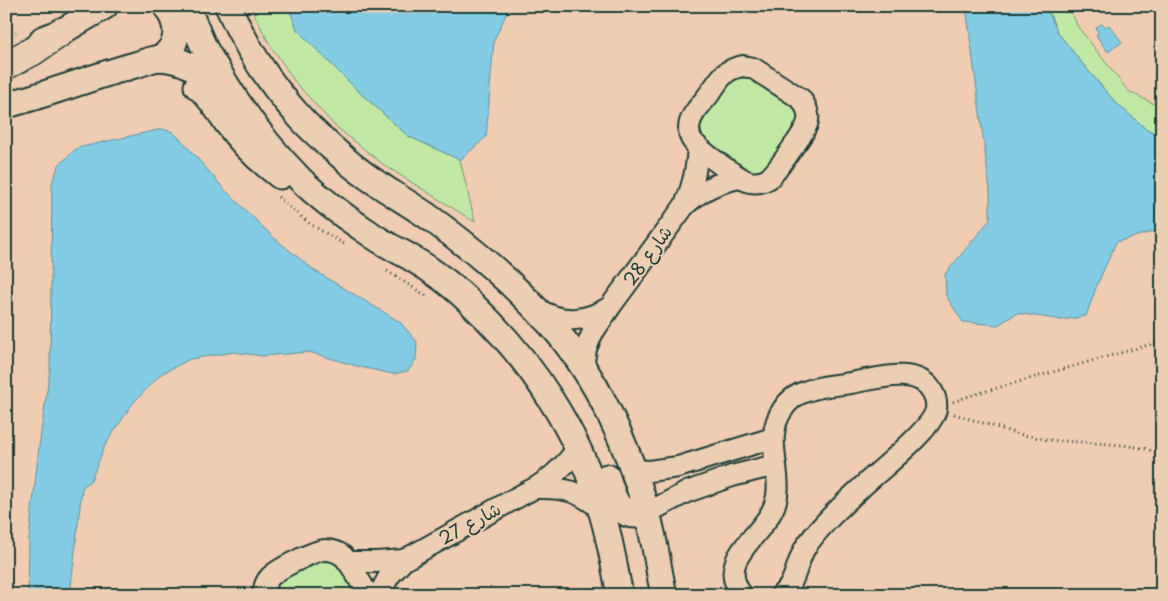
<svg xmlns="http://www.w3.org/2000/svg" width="1168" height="601" font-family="'Playpen Sans','Playpen Sans Arabic',sans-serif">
<rect width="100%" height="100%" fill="#efccb2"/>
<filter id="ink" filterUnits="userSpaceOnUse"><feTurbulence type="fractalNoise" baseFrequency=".02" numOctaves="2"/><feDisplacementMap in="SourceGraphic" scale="10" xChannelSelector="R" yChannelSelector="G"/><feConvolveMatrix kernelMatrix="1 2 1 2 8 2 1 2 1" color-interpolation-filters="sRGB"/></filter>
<g filter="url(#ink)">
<g fill="#c1e9a5" stroke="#70936c">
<polygon points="250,6 288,6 298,31 358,91 408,136 460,160 475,222 384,165 334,125 296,83 269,43"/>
<polygon points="1046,6 1068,6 1078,27 1128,91 1162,108 1162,137 1145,128 1116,103 1086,68 1058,33"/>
<path d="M740 74 754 77 793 106C799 113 800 119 797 127L766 169C758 174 754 175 746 171L705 141C701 133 700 129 702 121L734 78Z"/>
<polygon points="325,555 332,555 360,595 271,595 278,581"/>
</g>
<g fill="#83cce4" stroke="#5b939e">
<polygon points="288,6 510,6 494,40 486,137 460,160 408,136 358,91 298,31"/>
<polygon points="966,6 1046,6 1058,33 1086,68 1116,103 1145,128 1162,137 1162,229 1116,242 1097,285 1086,316 1062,320 1017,313 998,325 963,322 946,296 945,274 990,220 990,190"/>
<polygon points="1101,24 1106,27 1109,25 1122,42 1108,52 1096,35 1098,33 1096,28"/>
<polygon points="162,129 173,132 185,144 225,190 273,237 315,271 400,322 417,342 416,359 408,371 393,374 360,367 309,352 262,356 234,352 190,359 161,374 133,403 105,445 91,480 82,488 70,595 28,595 29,539 39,447 50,369 52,183 59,165 77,148"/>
</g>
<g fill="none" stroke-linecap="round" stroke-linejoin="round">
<defs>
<g id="minor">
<path d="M743 66 753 68 801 99C814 117 808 126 796 143 789 152 777 172 768 179 763 182 756 183 750 182 741 181 696 148 692 140 690 137 689 132 689 129 689 115 702 104 710 93 721 78 723 70 743 66Z"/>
<path d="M685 205C693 186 697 168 698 147"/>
<path d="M537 309C563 324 585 322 610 307"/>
<path d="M583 367 586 349 592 334 610 307 685 205C703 189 716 183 740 178"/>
<polyline points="634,470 649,471 678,467 773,438"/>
<path d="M536 488C565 487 578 491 601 509"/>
<polyline points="647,513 687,492 732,476 775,465"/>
<polyline points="348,562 376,562 404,560"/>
<path d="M263 595C264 588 265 582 270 577 276 570 315 550 325 550 331 550 338 552 343 556 351 563 362 585 368 595"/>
<path d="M379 595 389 576 404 560 525 493C547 483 564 467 578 448"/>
<path d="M742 595C716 561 757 540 772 511 789 480 760 441 783 409 788 401 797 394 807 391 819 386 837 385 851 383 875 379 917 365 932 391 935 396 937 402 936 409 933 429 881 469 864 485 844 504 820 525 805 548 798 560 796 576 789 587 787 589 784 592 781 595"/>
</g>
<g id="tertiary">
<path d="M187 6C192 19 197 32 203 45 207 54 213 62 218 71 241 110 268 147 300 179 321 200 345 217 369 233 381 242 395 249 408 256 432 270 455 287 474 306 532 361 579 433 601 510 610 537 614 566 620 595"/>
<path d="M228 6C245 45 269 83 298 115 310 129 325 142 339 154 365 178 396 195 426 215 471 247 514 284 551 325 597 376 629 448 647 513 655 540 658 568 664 595"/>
<polyline points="43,39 61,32 105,6"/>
<path d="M161 58C181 44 179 25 166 6"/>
<path d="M197 86C210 96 218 110 227 123 241 143 260 161 280 176"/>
<path d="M6 105C50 94 91 77 135 65 143 63 153 58 161 58 163 58 166 59 168 59 192 62 207 76 220 95"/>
<path d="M607 477C614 499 618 522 647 513"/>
</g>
<polyline id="secondary" points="6,65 33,51 61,32"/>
</defs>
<use href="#minor" stroke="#1f3d34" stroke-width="24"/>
<use href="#tertiary" stroke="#1f3d34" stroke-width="29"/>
<use href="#secondary" stroke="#1f3d34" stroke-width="31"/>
<g stroke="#1f3d34" stroke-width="3" stroke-dasharray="1 4" stroke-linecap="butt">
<polyline points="6,35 16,32"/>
<polyline points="278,197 310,224 346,245"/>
<polyline points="387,271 428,297"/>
<polyline points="953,402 969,396 1162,341"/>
<polyline points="954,414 1018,434 1049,440 1123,445 1147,449 1162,456"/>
</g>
<use href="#minor" stroke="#eccfb3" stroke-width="20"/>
<use href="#tertiary" stroke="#eccfb3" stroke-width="25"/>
<use href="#secondary" stroke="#eccfb3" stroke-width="28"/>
</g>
</g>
<g text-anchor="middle" stroke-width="4" stroke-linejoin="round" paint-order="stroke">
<g font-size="18" fill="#1f3d34" stroke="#eccfb3">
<text transform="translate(648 256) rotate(-54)" y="6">شارع 28</text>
<text transform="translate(470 524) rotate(-29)" y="6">شارع 27</text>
</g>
</g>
<rect width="1168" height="601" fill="none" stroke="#eccfb3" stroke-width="25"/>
<rect x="12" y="12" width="1143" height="576" fill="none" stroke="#1f3d34" stroke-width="2" filter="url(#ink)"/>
</svg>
